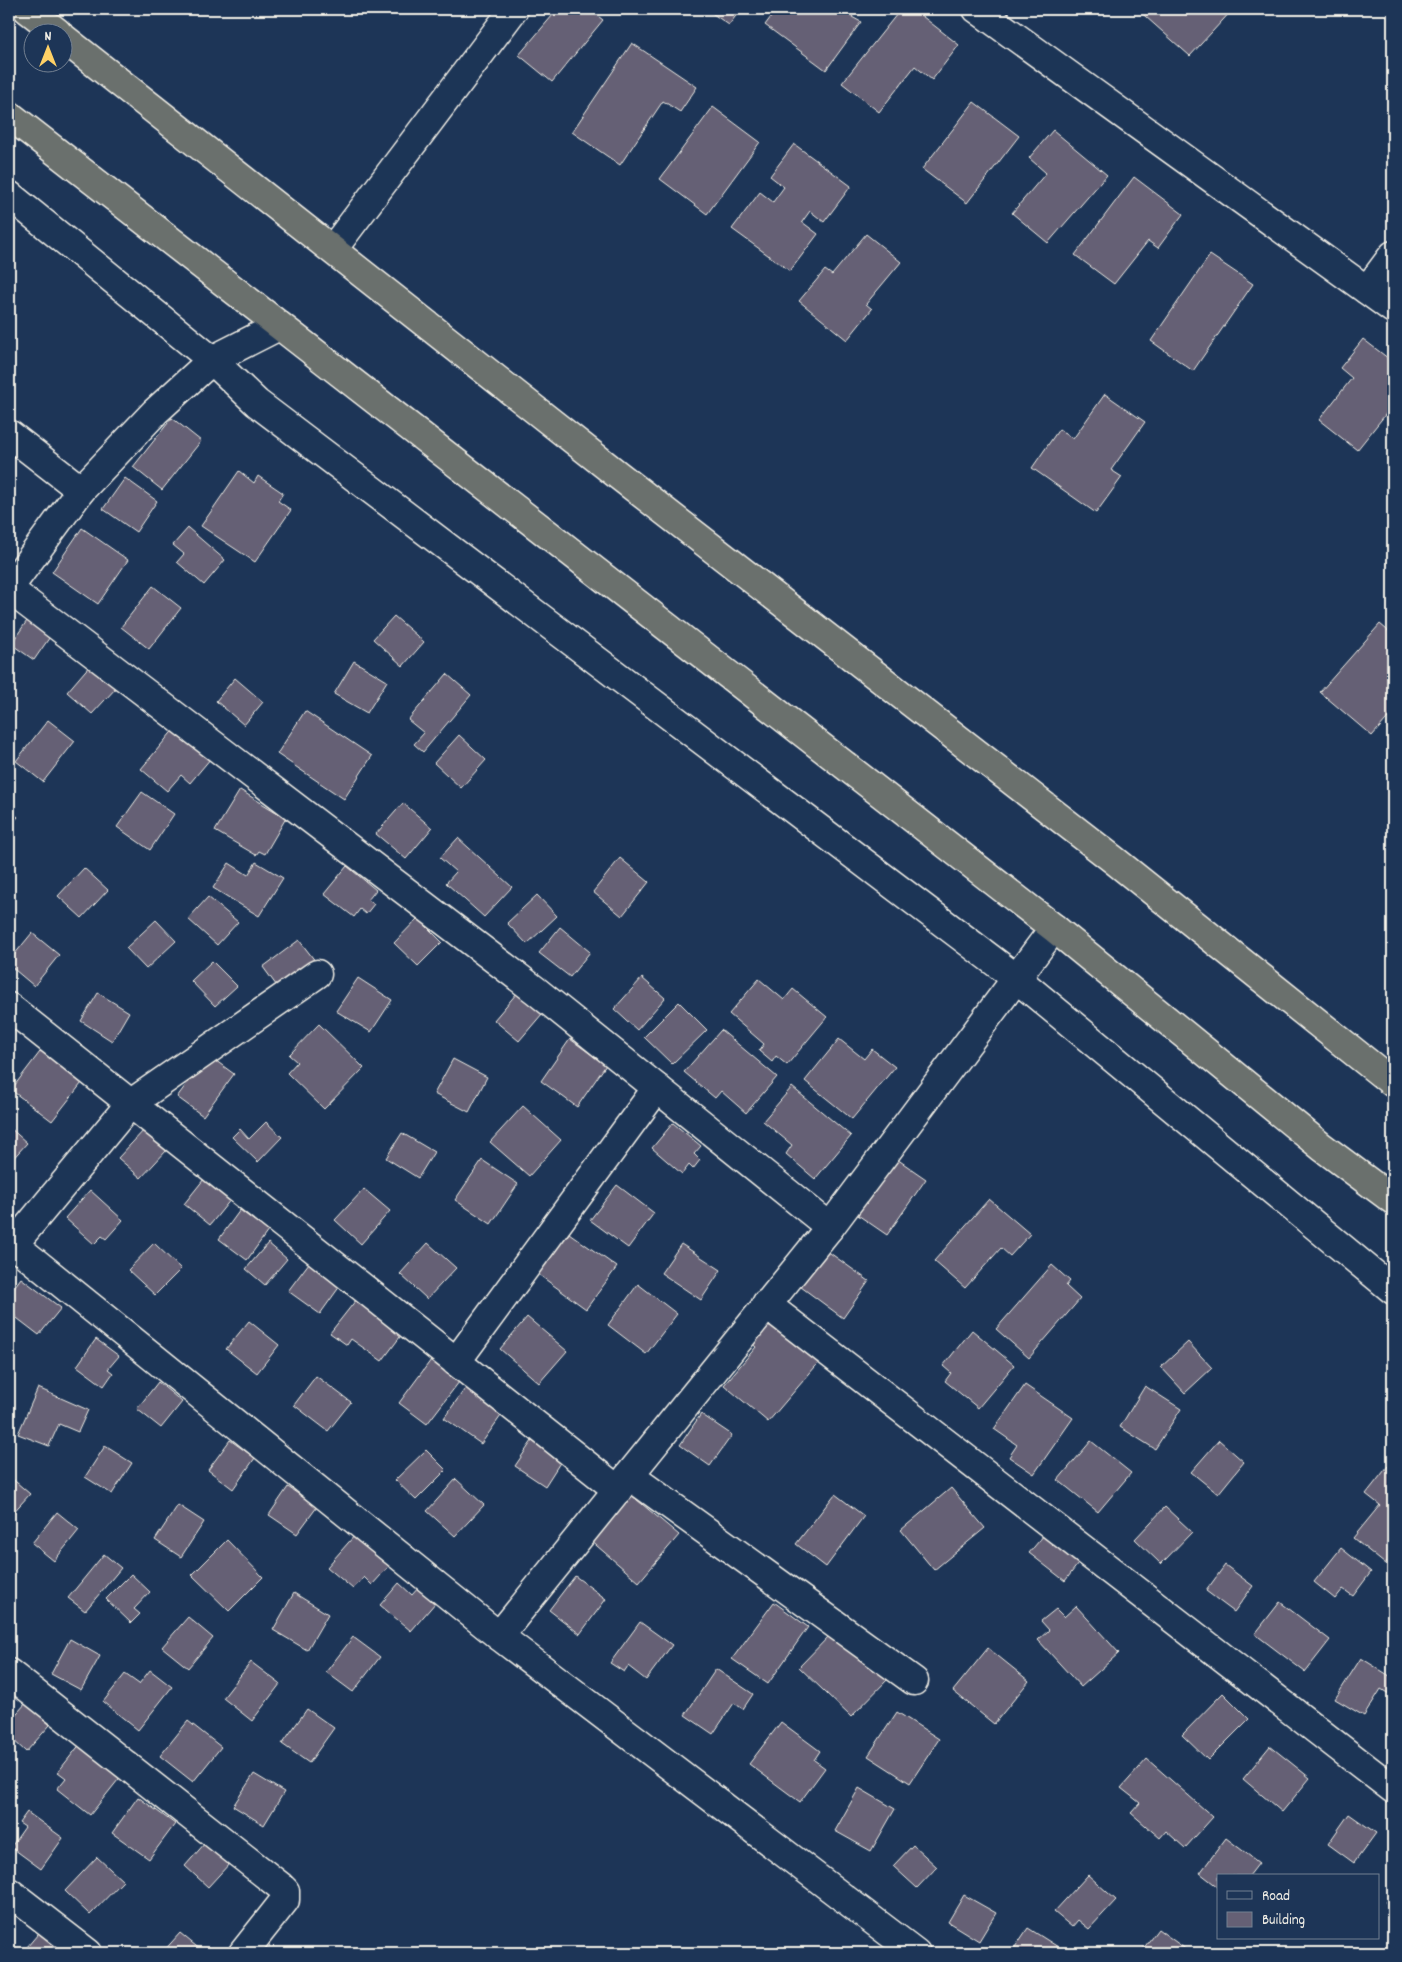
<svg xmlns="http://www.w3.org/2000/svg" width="1402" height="1962" font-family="Dekko,sans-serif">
<rect width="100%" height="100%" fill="#1d3557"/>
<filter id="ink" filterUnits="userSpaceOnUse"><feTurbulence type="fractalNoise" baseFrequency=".02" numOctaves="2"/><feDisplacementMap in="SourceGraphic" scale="10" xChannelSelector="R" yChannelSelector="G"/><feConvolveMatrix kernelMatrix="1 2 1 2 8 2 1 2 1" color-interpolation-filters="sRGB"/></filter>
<g filter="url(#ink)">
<g fill="#656075" stroke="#f4f1e8">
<polygon points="558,9 589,9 603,20 552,82 519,55"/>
<polygon points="706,9 741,9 729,25"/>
<polygon points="777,9 858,9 852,17 861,22 826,70 765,25"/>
<polygon points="901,9 913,9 959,45 932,80 915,66 879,112 842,83"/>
<polygon points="1137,9 1233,9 1190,56"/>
<polygon points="632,43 697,87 680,112 663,101 620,165 572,132"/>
<polygon points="974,102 1019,136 967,203 922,169"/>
<polygon points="713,107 760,142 707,214 660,179"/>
<polygon points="1053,130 1107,175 1048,243 1012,213 1046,173 1029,158"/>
<polygon points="794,144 851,186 824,222 810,211 802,222 818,234 790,271 732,229 760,192 773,202 784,187 770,176"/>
<polygon points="1134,177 1183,214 1158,248 1148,241 1114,284 1075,255"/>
<polygon points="866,234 901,262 866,304 872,309 847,340 799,301 825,270 832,275"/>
<polygon points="1210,255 1253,284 1193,371 1151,341"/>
<polygon points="1363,339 1393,362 1393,405 1357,450 1319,420 1352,378 1340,368"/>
<polygon points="1105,394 1145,422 1111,470 1122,477 1096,513 1032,468 1059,429 1073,439"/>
<polygon points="172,418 201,441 162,490 133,467"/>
<polygon points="239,471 254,483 258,476 283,493 278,501 291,510 255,562 201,526"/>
<polygon points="125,478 157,501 136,532 103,509"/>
<polygon points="82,528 128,560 98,604 52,572"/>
<polygon points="188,528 225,560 204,585 177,562 184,554 173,545"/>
<polygon points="153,586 181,608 149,649 121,627"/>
<polygon points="31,615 54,631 34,660 11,644"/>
<polygon points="394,616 424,642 403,666 373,639"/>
<polygon points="1380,624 1393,635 1393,712 1372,736 1320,692"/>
<polygon points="354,661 387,681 367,713 334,694"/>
<polygon points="91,664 117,687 92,714 67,692"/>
<polygon points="447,674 471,695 423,752 414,744 424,733 408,720"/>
<polygon points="235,678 263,702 244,725 216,701"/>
<polygon points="305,711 372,756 344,799 277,754"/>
<polygon points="48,720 75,741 43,782 16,761"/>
<polygon points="175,728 211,758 190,783 181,775 167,791 141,769"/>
<polygon points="459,735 486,760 461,788 434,763"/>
<polygon points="240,790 286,818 265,854 259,851 256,855 215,831"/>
<polygon points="142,792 174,814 150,850 117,827"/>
<polygon points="403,803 432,828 406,859 376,834"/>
<polygon points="9,809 18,817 9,827"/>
<polygon points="458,838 512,887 484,917 446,883 456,872 440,858"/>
<polygon points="620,858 649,882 622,916 593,892"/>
<polygon points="256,862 283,878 259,916 213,888 229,863 248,875"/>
<polygon points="347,866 376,890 368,900 374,904 366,914 360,909 354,917 324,894"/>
<polygon points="84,868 108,890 82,918 58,896"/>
<polygon points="537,895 557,916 527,944 507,923"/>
<polygon points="208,897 238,922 217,945 188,919"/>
<polygon points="418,918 442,942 418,966 394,943"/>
<polygon points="156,920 176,941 146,969 126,948"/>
<polygon points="560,927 590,952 570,977 539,953"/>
<polygon points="32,933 59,955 34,986 9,965 9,961"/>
<polygon points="299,940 316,962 279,989 263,967"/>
<polygon points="212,961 237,986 215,1006 191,981"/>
<polygon points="358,978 392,1000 371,1032 336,1011"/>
<polygon points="642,978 665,998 637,1030 614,1009"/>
<polygon points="759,979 784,1000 793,989 827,1017 787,1065 776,1056 772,1062 759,1051 764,1044 729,1014"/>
<polygon points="98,993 129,1012 112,1041 81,1021"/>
<polygon points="517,993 542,1014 519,1041 494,1020"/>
<polygon points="679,1002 707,1030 672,1064 644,1037"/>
<polygon points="319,1024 364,1068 324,1109 287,1073 297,1062 289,1055"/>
<polygon points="721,1030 777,1077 746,1113 721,1091 715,1098 684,1072"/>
<polygon points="570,1039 606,1065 577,1107 541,1081"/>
<polygon points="839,1039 864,1059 872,1049 895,1067 852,1119 805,1081"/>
<polygon points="43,1048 85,1079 52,1121 11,1090"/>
<polygon points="208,1055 234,1074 203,1116 177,1097"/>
<polygon points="453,1059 487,1077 469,1112 434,1094"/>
<polygon points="792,1087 851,1136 815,1179 786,1154 792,1145 763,1121"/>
<polygon points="523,1106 561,1140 529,1176 490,1142"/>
<polygon points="266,1122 282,1137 258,1162 232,1137 240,1129 249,1139"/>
<polygon points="673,1123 701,1146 694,1154 700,1160 693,1169 689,1165 682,1174 652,1148"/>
<polygon points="9,1127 27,1143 9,1163"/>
<polygon points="145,1129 167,1150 141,1178 118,1158"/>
<polygon points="402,1133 434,1152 418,1178 386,1158"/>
<polygon points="894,1157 926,1179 887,1235 855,1213"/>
<polygon points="482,1160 518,1184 491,1224 455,1200"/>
<polygon points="204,1179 231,1199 210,1225 184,1204"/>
<polygon points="617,1185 654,1213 628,1248 590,1220"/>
<polygon points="364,1189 390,1211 361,1244 335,1220"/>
<polygon points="90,1190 123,1220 106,1239 102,1236 94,1244 65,1218"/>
<polygon points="989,1199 1030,1234 1010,1256 1001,1248 965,1288 934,1261"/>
<polygon points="240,1210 268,1231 247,1260 219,1239"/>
<polygon points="569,1233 617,1267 586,1309 538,1274"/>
<polygon points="154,1243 181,1269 155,1295 128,1270"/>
<polygon points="268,1243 287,1259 265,1285 246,1269"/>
<polygon points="428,1243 456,1268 427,1299 400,1274"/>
<polygon points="681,1244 721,1270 701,1300 661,1273"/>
<polygon points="823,1248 869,1281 843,1318 797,1284"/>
<polygon points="309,1263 340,1286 320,1314 288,1291"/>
<polygon points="1052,1265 1070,1281 1066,1286 1080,1299 1029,1358 996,1329"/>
<polygon points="21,1278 61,1308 39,1335 9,1312 9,1294"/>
<polygon points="638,1284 677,1314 646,1354 608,1325"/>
<polygon points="356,1300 403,1333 382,1361 351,1339 347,1345 330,1333"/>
<polygon points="769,1316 821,1360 768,1422 724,1385 756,1347 748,1340"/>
<polygon points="527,1317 567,1351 539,1383 500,1349"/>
<polygon points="249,1321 279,1345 257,1373 226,1349"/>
<polygon points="972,1330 1014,1365 978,1408 945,1381 951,1373 943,1366"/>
<polygon points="96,1339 119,1356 108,1369 113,1373 104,1386 77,1366"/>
<polygon points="1188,1342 1212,1368 1185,1393 1161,1367"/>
<polygon points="431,1360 459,1382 427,1424 399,1403"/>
<polygon points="316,1376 351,1402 328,1431 294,1405"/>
<polygon points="158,1382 182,1402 161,1428 137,1409"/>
<polygon points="1025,1385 1073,1418 1034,1474 1009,1457 1017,1445 994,1429"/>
<polygon points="467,1386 503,1413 481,1444 444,1418"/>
<polygon points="1145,1386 1181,1409 1155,1449 1120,1427"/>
<polygon points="38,1388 88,1410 78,1432 59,1424 49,1446 18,1434"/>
<polygon points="701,1414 732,1435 710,1466 680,1445"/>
<polygon points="230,1440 255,1458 233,1489 208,1470"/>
<polygon points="1219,1440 1244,1462 1218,1494 1191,1472"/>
<polygon points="532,1441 561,1461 545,1486 515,1466"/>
<polygon points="1091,1441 1131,1473 1098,1512 1058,1480"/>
<polygon points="105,1446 132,1463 112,1494 85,1477"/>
<polygon points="426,1450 446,1470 416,1500 395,1480"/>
<polygon points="1388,1466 1393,1471 1393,1554 1385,1564 1353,1538 1380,1505 1366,1494"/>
<polygon points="9,1476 30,1494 9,1517"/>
<polygon points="456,1479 484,1505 455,1536 427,1511"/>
<polygon points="288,1487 317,1507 297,1534 269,1515"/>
<polygon points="951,1488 985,1528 934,1570 901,1530"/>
<polygon points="630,1494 679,1535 639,1582 590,1540"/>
<polygon points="835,1494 864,1516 826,1567 796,1544"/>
<polygon points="178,1505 204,1522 181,1557 155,1540"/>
<polygon points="1165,1507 1192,1532 1161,1564 1135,1539"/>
<polygon points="57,1512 79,1530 54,1561 32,1543"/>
<polygon points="1049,1529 1084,1556 1065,1581 1029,1553"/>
<polygon points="355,1535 390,1565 372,1585 364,1577 353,1589 327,1567"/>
<polygon points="227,1540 263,1577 229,1611 192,1575"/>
<polygon points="1341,1548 1371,1572 1353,1596 1343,1589 1335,1599 1314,1582"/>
<polygon points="104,1554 121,1568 85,1611 68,1598"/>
<polygon points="1225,1565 1253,1586 1234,1612 1206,1591"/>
<polygon points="131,1574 150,1592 134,1609 140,1614 131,1623 106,1599"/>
<polygon points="575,1576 606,1599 580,1634 549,1610"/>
<polygon points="399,1583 412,1595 419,1587 436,1602 411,1631 380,1605"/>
<polygon points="294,1593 328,1614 307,1650 273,1630"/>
<polygon points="774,1602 808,1627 768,1684 732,1659"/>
<polygon points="1280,1602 1330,1640 1305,1672 1255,1634"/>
<polygon points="1076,1606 1119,1653 1081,1687 1038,1640 1049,1630 1041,1621 1056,1609 1064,1617"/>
<polygon points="188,1617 213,1638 188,1668 162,1647"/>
<polygon points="640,1622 672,1645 646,1680 628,1666 624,1672 610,1663"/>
<polygon points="831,1634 891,1676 851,1717 799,1667"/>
<polygon points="353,1637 380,1657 353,1692 326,1672"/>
<polygon points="70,1639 100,1656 81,1690 51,1674"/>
<polygon points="988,1648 1029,1681 994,1724 953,1691"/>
<polygon points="1361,1658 1393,1678 1393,1688 1389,1694 1381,1689 1364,1716 1335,1699"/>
<polygon points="251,1662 280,1684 252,1721 223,1698"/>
<polygon points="716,1669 753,1694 743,1709 734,1703 713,1734 685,1715"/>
<polygon points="150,1670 172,1687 138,1730 103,1702 125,1674 139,1684"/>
<polygon points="1223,1693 1249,1719 1208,1760 1182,1735"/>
<polygon points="26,1703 50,1725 26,1752 9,1736 9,1722"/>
<polygon points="307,1709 334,1728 309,1763 282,1744"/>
<polygon points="897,1712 939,1739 910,1783 868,1756"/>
<polygon points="188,1721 221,1747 193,1782 160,1756"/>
<polygon points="781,1722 820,1751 814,1760 825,1768 800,1802 749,1764"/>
<polygon points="81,1743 122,1775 90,1815 57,1789 66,1778 58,1772"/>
<polygon points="1270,1746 1310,1778 1282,1812 1243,1779"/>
<polygon points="1147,1759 1213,1817 1185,1848 1166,1831 1160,1838 1131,1813 1140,1803 1121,1788"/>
<polygon points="254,1774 284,1792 264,1825 233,1806"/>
<polygon points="859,1788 895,1809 871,1851 835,1831"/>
<polygon points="138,1797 175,1824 149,1859 112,1833"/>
<polygon points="27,1812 63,1838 41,1869 11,1847 25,1827 19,1823"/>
<polygon points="1349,1814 1376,1833 1354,1863 1328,1844"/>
<polygon points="1226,1838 1259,1863 1249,1876 1218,1876 1218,1887 1200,1873"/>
<polygon points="206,1842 230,1863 208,1887 185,1866"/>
<polygon points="913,1845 937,1867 917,1888 893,1866"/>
<polygon points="97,1857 123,1881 90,1915 65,1891"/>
<polygon points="1088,1875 1116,1900 1089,1929 1078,1920 1072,1927 1054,1912"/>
<polygon points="1393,1893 1393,1909 1385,1902"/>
<polygon points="964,1895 996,1913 979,1941 948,1922"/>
<polygon points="43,1928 74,1953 22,1953"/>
<polygon points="1028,1928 1066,1952 1011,1953"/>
<polygon points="1158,1929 1191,1953 1140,1953"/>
<polygon points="180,1933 202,1951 201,1953 162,1953"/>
</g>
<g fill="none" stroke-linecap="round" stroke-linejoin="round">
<defs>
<g id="minor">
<polyline points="977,9 1393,309"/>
<polyline points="9,195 212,360 279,326"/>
<polyline points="333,249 514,9"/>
<polyline points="1367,290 1393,255"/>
<polyline points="9,434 81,490 9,588"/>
<polyline points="81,490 155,412 212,360 257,403 1016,978 1393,1290"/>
<polyline points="9,589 535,990 830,1227 499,1636"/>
<polyline points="9,1007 618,1490"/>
<polyline points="830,1227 1054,928"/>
<polyline points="9,1241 499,1636 916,1953"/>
<polyline points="13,1245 130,1104 317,974"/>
<polyline points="766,1304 1393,1789"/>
<polyline points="456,1362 657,1088"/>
<polyline points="630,1476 914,1681"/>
<polyline points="9,1673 280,1886 285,1891 285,1900 243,1953"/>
<polyline points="9,1892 88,1953"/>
</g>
<g id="highway">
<polyline points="27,9 57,32"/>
<polyline points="62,37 618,475 1114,860 1393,1083"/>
<polyline points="9,115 1054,928 1322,1147 1393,1200"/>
</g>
</defs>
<use href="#minor" stroke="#f4f1e8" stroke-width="31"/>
<use href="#highway" stroke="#f4f1e8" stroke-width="31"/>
<use href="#minor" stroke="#1d3557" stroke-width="28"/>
<use href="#highway" stroke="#6a706d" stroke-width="28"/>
</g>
</g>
<rect width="1402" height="1962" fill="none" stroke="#1d3557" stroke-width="30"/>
<rect x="15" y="15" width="1372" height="1932" fill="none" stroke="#f4f1e8" stroke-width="2" filter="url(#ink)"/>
<rect x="1217" y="1874" width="162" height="65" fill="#1d3557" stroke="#738091"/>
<rect x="1227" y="1891" width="25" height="8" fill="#1d3557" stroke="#738091"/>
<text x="1262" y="1900" font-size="15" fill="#f4f1e8">Road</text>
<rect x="1227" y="1912" width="25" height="15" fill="#656075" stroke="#738091"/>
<text x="1262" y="1924" font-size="15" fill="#f4f1e8">Building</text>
<g transform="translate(48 48)"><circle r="24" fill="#1d3557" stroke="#738091"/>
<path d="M0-4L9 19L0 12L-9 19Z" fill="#ffd166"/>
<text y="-8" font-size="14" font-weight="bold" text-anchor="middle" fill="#f4f1e8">N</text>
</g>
</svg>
